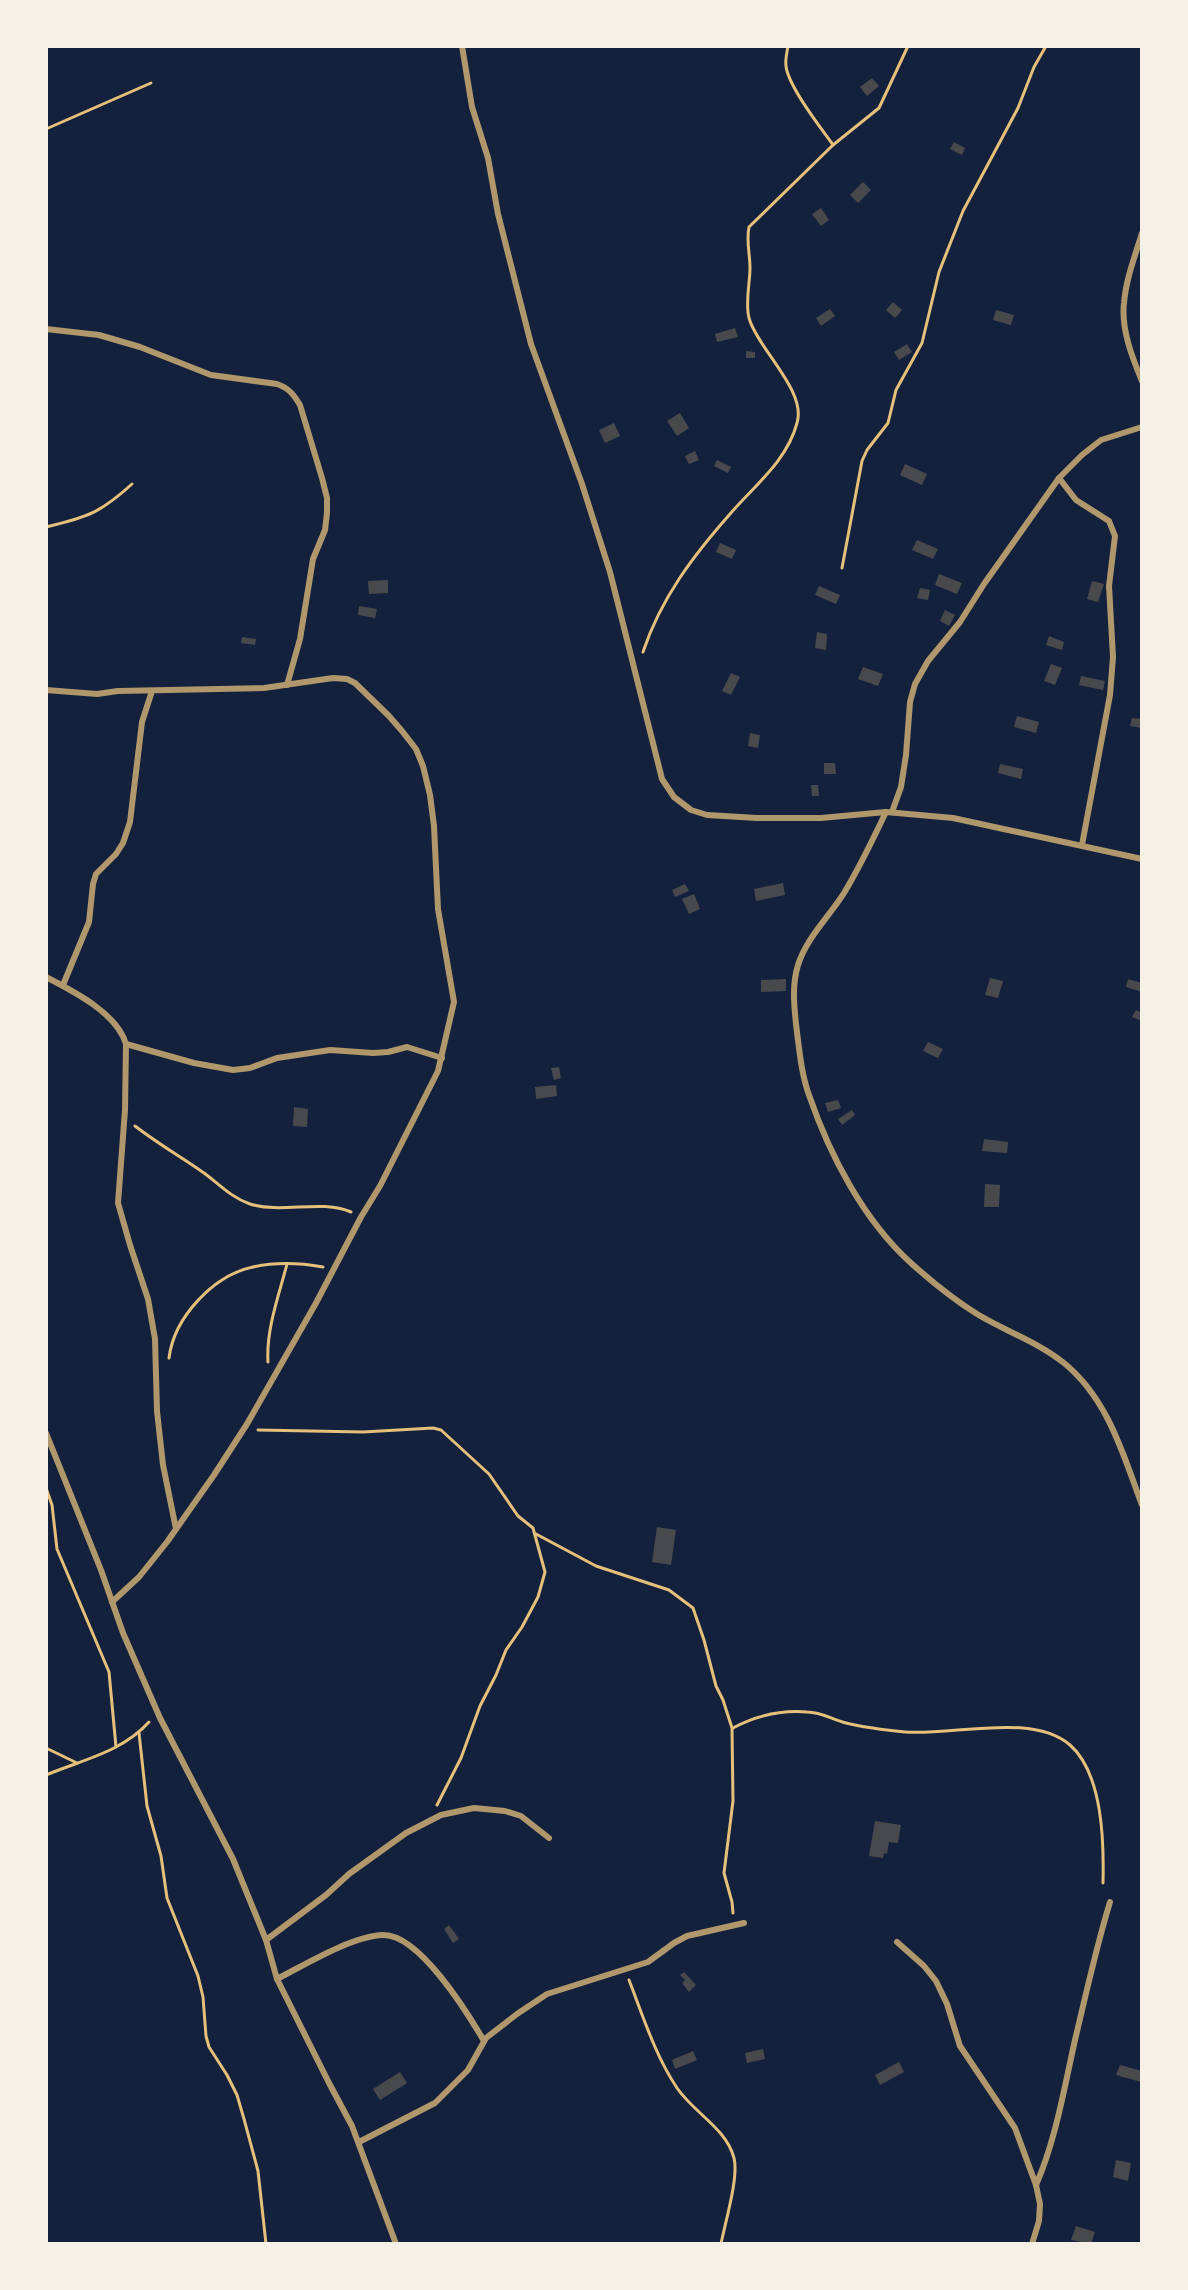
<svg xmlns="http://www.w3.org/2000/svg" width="1188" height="2290" font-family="'IBM Plex Serif',serif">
<rect width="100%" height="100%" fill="#14213d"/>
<g fill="#48494c">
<polygon points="872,78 879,86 867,96 860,87"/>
<polygon points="954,142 965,148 962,155 950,149"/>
<polygon points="863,182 871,190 858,203 850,195"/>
<polygon points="821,208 829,220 821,226 812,214"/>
<polygon points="893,302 902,310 895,318 886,310"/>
<polygon points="830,309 835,316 821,326 816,318"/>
<polygon points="996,310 1014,315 1011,325 993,320"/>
<polygon points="735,328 738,337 717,342 715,334"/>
<polygon points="907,344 912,352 899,360 894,352"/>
<polygon points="746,351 755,352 755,358 746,358"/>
<polygon points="680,413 689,428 677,436 667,421"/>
<polygon points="614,423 620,436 605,443 599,430"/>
<polygon points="695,451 699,460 689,464 685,456"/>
<polygon points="717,460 731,467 728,473 714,466"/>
<polygon points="905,464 927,474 922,485 900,475"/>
<polygon points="917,540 938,549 933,559 912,550"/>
<polygon points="720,543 736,550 732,559 716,552"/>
<polygon points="939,574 962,583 957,594 935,585"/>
<polygon points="388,580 388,593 369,594 368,581"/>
<polygon points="1092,581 1104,584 1098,602 1087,599"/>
<polygon points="819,586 840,595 836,604 815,595"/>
<polygon points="920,588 930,590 928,600 917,598"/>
<polygon points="359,606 377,609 375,618 358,615"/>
<polygon points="945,610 955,615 949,626 940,621"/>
<polygon points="817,632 827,634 826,650 815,648"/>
<polygon points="1049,636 1064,642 1062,650 1046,645"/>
<polygon points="242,637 256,639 255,645 241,643"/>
<polygon points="1051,664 1062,668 1055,685 1044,681"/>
<polygon points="863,667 883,674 878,686 858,679"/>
<polygon points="731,673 740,677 731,695 722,691"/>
<polygon points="1081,676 1105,681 1103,690 1079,685"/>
<polygon points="1017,716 1039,722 1036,733 1014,727"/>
<polygon points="1132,718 1142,719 1142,728 1130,726"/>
<polygon points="750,733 760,735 758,748 748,746"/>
<polygon points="824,763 835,763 836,774 824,774"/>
<polygon points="1000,764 1023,769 1021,779 998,773"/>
<polygon points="811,785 818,785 819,796 812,796"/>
<polygon points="783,883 785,895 756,901 754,889"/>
<polygon points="685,884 689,891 675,897 672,890"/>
<polygon points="694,894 700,909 689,914 682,899"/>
<polygon points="990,978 1003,981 998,998 985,995"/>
<polygon points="786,979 786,991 761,992 761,980"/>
<polygon points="1128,979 1142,983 1142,992 1126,987"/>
<polygon points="1136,1010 1142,1013 1142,1021 1132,1017"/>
<polygon points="928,1042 943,1049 938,1058 923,1051"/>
<polygon points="559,1067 561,1078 554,1080 551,1068"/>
<polygon points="556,1085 557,1096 536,1099 535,1087"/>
<polygon points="838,1100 841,1108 828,1112 825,1103"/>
<polygon points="294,1107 308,1109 307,1127 293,1126"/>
<polygon points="852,1110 855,1115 842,1125 838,1119"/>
<polygon points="984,1139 1008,1142 1007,1153 982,1151"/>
<polygon points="985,1184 1000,1185 999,1207 984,1207"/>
<polygon points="657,1527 676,1530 671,1565 652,1562"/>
<polygon points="875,1821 901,1825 898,1843 889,1842 887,1854 884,1853 883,1858 869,1856"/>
<polygon points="449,1925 459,1939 453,1943 444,1929"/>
<polygon points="684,1972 696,1985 689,1992 682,1983 685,1980 680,1975"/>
<polygon points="763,2049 765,2059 747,2063 745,2053"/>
<polygon points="693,2051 697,2060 675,2069 672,2060"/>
<polygon points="899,2062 904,2072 880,2085 875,2075"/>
<polygon points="1120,2065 1142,2071 1141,2082 1116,2075"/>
<polygon points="400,2072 407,2083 380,2100 373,2089"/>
<polygon points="1116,2160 1131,2163 1128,2181 1113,2177"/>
<polygon points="1076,2226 1095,2232 1091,2244 1071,2240"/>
</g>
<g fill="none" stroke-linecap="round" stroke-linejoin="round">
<g stroke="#e5c07b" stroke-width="3">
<path d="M788 46C787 52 785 60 786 66 788 86 821 128 833 145"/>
<polyline points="46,129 151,83"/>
<path d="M46 527C88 517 100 513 132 484"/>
<polyline points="842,568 862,461 867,450 888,423 896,390 922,343 939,272 963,211 1018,108 1034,67 1046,46"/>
<path d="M643 652C661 598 693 556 730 514 754 486 787 461 797 423 807 391 758 349 749 318 745 302 750 283 750 268 750 253 746 242 749 227L833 145 879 108 908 46"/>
<path d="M135 1126C157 1143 181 1157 204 1173 219 1184 232 1198 250 1204 283 1214 320 1199 351 1212"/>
<path d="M169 1358C174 1317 214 1275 253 1267 276 1262 300 1263 323 1267"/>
<path d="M268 1362C266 1329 279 1295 287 1264"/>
<polyline points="258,1430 363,1432 433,1428 441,1430 489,1474 518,1516 533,1528 545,1572 538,1597 522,1627 506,1650 496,1675 480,1706 461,1758 437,1805"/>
<polyline points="46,1488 52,1505 57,1549 109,1672 116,1747"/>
<polyline points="536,1534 596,1566 669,1590 693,1608 704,1640 716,1686 723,1700 732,1728 733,1801 724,1873 732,1902 733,1913"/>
<path d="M733 1728C757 1715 780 1710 807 1712 822 1712 833 1720 846 1723 866 1728 885 1730 905 1732 952 1736 1032 1712 1070 1745 1103 1774 1104 1843 1103 1883"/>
<polyline points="139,1733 147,1806 161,1856 167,1898 198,1976 203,1997 206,2036 209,2047 227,2075 237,2095 244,2119 258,2171 266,2244"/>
<polyline points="46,1748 77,1763"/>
<path d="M46 1775C82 1760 122 1752 149 1722"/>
<path d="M629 1980C643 2016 655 2055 677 2088 694 2113 726 2128 734 2158 739 2177 725 2223 721 2244"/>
</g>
<g stroke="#b1986c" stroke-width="6">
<polyline points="462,46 472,107 488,158 498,214 531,344 582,484 610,572 662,779 674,797 691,810 707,815 757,818 821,818 886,812 953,818 1142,859"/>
<path d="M1142 233C1135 256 1126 279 1124 303 1121 329 1132 357 1142 381"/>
<path d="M46 329 99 335 140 347 211 375 277 384C289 388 294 395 300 405L322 478 327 498V513L325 530 313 559 300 639 287 685"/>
<polyline points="1059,478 1076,500 1109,521 1115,536 1109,586 1113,657 1110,695 1082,845"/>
<polyline points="46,690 97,694 118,691 264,688 333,678 347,679 355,683 389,716 402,731 416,749 423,766 430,795 434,826 438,909 454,1002 438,1071 380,1186 361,1217 316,1303 247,1424 214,1475 167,1542 139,1577 112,1602"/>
<path d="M886 812C873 839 860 867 844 893 829 917 807 937 798 965 792 984 794 1005 796 1024 799 1047 801 1073 809 1095 830 1156 864 1221 912 1264 931 1281 956 1301 977 1314 1005 1331 1038 1342 1064 1363 1108 1399 1123 1454 1142 1505"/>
<polyline points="892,812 901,787 906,755 910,702 915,684 928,661 960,622 984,584 1059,478 1082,455 1101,440 1142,427"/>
<path d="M46 977C73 991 117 1013 126 1044L125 1110 118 1203 130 1245 148 1299 155 1339 157 1411 163 1465 176 1529"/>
<polyline points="63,985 89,922 93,884 96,874 116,854 123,843 130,822 142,722 152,691"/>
<polyline points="126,1044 194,1063 233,1070 250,1068 277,1058 330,1050 373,1053 388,1052 407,1047 442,1058"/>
<polyline points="46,1433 101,1570 123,1633 160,1718 233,1859 266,1940 277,1979 329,2083 352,2126 396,2244"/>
<polyline points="266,1940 326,1895 349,1874 406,1833 441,1815 474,1808 505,1811 521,1816 549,1838"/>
<polyline points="897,1942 924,1966 936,1981 947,2004 960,2046 1015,2128 1036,2185 1040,2204 1039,2221 1032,2244"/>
<path d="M277 1979C306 1964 352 1936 383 1935 419 1934 467 2012 484 2041"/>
<polyline points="359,2142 435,2103 468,2070 486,2038 517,2014 547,1994 648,1962 674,1943 687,1936 744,1923"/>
<path d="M1036 2185C1056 2139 1064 2089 1075 2040 1086 1994 1096 1948 1110 1902"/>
</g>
</g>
<rect width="1188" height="2290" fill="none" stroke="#f6f1e7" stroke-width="96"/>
</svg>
